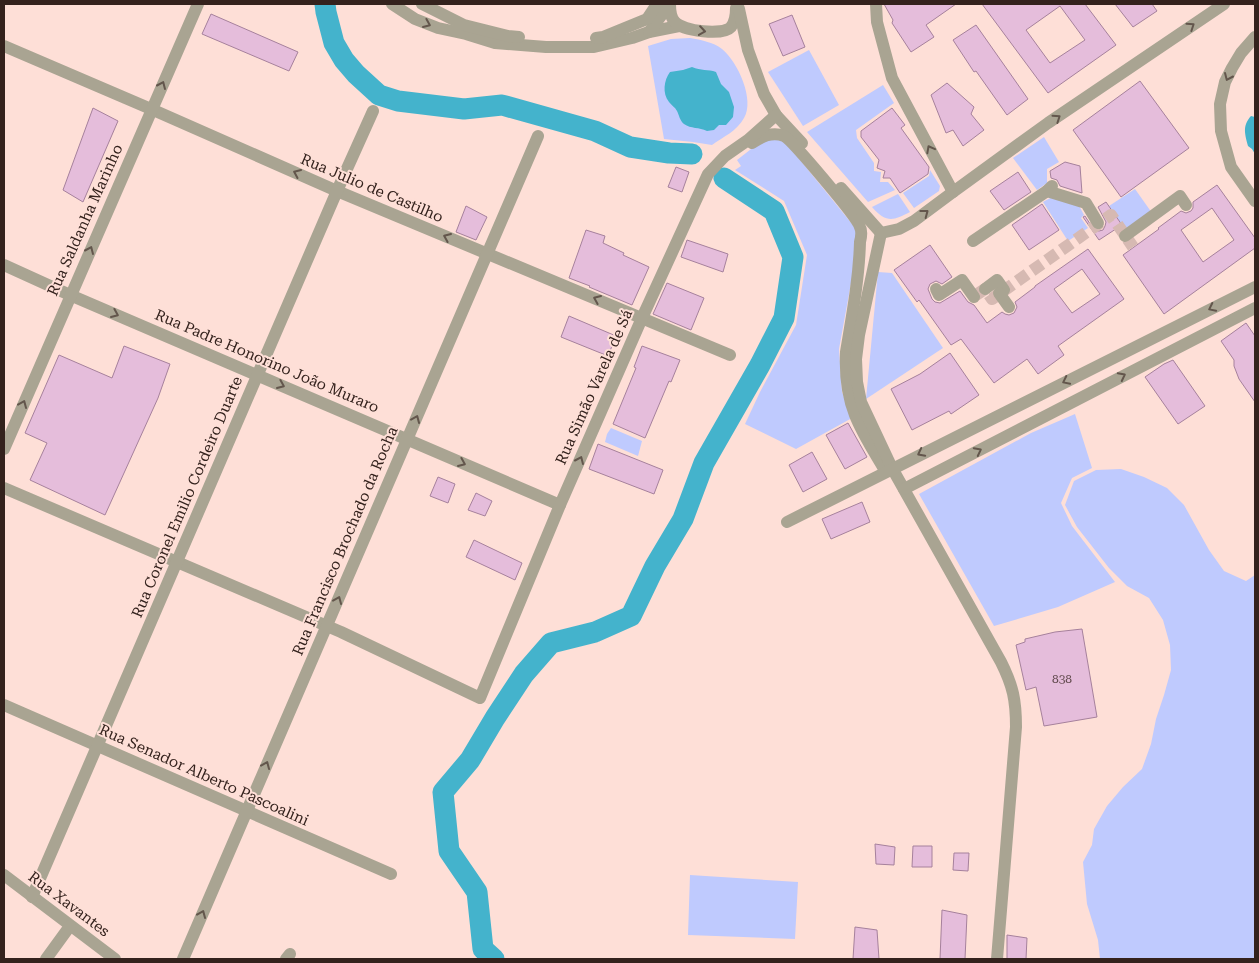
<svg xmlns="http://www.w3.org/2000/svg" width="1259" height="963" font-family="'Roboto Serif',serif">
<rect width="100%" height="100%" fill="#fedfd7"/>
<g fill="#bfcafe">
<path d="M690 38C701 40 713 42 722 49 738 62 755 100 744 118 737 131 723 137 712 145L693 142 664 139 648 46 671 39Z"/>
<polygon points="809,50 839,105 803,126 768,72"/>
<polygon points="883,85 894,103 856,130 857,138 874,163 874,171 881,172 880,182 888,182 895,190 868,202 807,132"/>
<polygon points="770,137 783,141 792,150 857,230 856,256 839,349 842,392 852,418 796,449 745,424 760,392 796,325 807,255 784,201 735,170 741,166 737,160 755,146"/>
<polygon points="1044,137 1059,162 1047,169 1047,183 1037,190 1013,158"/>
<polygon points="930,170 940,186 939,191 914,208 903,193 929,176"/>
<polygon points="1135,189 1152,213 1126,231 1109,206"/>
<path d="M898 194 910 212C893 221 886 223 872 207Z"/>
<polygon points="1054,196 1077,202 1084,215 1081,218 1088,228 1068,241 1043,202"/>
<polygon points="878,272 892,273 943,348 866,399"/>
<polygon points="1075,414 1092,468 1072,478 1061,503 1072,526 1115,582 1058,607 994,626 919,494 1031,433"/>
<polygon points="611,428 642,441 638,456 605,442 607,434"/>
<polygon points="1121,469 1144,477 1167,488 1184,505 1209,550 1224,571 1246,581 1255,575 1255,959 1100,959 1098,940 1087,904 1083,862 1092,845 1094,829 1107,806 1123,787 1142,769 1151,744 1156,719 1164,695 1171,670 1170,645 1163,620 1149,598 1127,586 1109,568 1077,527 1065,505 1074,481 1096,470"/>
<polygon points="690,875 798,882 795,939 688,935"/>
</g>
<g fill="#44b3cc">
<path d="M692 67C701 71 708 69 716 72L721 84 729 92 734 107 733 117 726 125H719L714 130 707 131C699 127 691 129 684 124 680 121 679 115 677 111 675 107 671 105 669 102 662 93 664 80 670 72L683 70Z"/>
<path d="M1251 116 1255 117V154L1252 149 1248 146C1245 134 1242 126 1251 116Z"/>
</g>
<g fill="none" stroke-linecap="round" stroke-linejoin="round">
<g stroke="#44b3cc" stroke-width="21">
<polyline points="325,4 326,12 334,43 344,60 356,74 379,95 398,101 464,109 502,105 595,131 630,147 669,153 692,154"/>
<polyline points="494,959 483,949 477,892 449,851 443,792 470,760 495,718 524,674 551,643 595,632 631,616 655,566 683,519 704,463 760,365 784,318 793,257 774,211 724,178"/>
</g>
</g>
<g fill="#e5bddb" stroke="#a6819c" fill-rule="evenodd">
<polygon points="884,4 956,4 926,25 934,37 911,52 892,23 893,20"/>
<path d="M982 4H1085L1116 45 1048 93ZM1060 6 1085 40 1050 63 1026 30Z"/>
<polygon points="1115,4 1152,4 1157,11 1133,27"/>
<polygon points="211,14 298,52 289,71 202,34"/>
<polygon points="792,15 805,47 783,56 769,24"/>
<polygon points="976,25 1028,99 1007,115 976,71 974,72 953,40"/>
<polygon points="1140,81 1189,148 1121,197 1073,130"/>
<polygon points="947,83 974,107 971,114 984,130 963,146 953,130 946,133 931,95"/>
<polygon points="93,108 118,121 83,202 63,190"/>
<polygon points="892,108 905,125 901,128 929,167 928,174 900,193 890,178 883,178 885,171 877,168 879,160 861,137 861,131"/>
<polygon points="1065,162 1080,166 1082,193 1060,186 1057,180 1051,178 1050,171"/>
<polygon points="676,167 689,172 682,192 668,187"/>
<polygon points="1018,172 1031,192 1004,210 990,191"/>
<path d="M1217 185 1255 238V248L1164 314 1123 255 1159 229 1158 228 1181 211 1186 213 1191 211 1193 208V202ZM1212 208 1234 240 1203 262 1181 230Z"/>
<polygon points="1106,202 1122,225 1099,240 1083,217 1085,216 1094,230 1099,231 1103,230 1105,226 1106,222 1098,207"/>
<polygon points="1042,204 1059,230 1029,250 1012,225"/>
<polygon points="466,206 487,217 476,240 456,232"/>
<polygon points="586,230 605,236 603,243 624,253 623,255 649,267 632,305 589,287 590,286 569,278"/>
<polygon points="687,240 728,254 723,272 681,257"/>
<path d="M930 245 952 277 942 284 936 281 930 284 928 289 932 299 935 302 940 303 960 291 968 302 974 305 987 323 1002 312 1005 314 1009 315 1014 313 1017 307 1015 302 1035 287V286L1088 249 1124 299 1058 346 1064 355 1038 374 1027 359 994 383 961 339 951 345 919 300 917 302 894 270ZM1082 269 1100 294 1072 313 1054 289Z"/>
<polygon points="667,283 704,298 691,330 653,314"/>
<polygon points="569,316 616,336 608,356 561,337"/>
<polygon points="1246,323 1255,336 1255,402 1239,379 1234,366 1234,360 1221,341"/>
<polygon points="124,346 170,364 158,398 105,515 30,480 47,443 25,433 59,355 112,378"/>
<polygon points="642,346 680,360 671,382 669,381 645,438 613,424 636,368 634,367"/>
<polygon points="950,353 979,395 951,414 949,411 912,430 891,389 920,374"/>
<polygon points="1173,360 1205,406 1178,424 1145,377 1164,364"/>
<polygon points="848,423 867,457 845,469 826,435"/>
<polygon points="598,444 663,470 654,494 589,469"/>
<polygon points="812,452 827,479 803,492 789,465"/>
<polygon points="438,477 455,484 448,503 430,496"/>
<polygon points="476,493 492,501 485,516 468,510"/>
<polygon points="862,502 870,522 831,539 822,519"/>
<polygon points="474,540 522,563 515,580 466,557"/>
<polygon points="1082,629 1097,717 1044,726 1036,687 1026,690 1016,645 1025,642 1025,639 1055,632"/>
<polygon points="875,844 895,847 894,865 876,864"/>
<polygon points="913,846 932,846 932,867 912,867"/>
<polygon points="954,853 969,853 968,871 953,870"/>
<polygon points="942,910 967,915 965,959 940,959"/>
<polygon points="855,927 877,930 879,959 853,959"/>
<polygon points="1007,935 1027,938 1026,959 1007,959"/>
</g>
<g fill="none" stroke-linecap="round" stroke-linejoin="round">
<polyline stroke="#d6b9b2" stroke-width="12" stroke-dasharray="12 6" stroke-linecap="butt" points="976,295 985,289 992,299 1111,215 1133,247"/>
<g stroke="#a9a492" stroke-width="12">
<polyline points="392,4 415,19 438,28 466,34 495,43 546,47 594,47 632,38 649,32 679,26"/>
<polyline points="422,4 464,25 508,36 519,37"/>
<path d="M670 4C670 10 670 17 675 22 683 31 723 36 731 27 735 22 736 14 736 8"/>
<polyline points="737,4 739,9 748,50 764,94 776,115 802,143"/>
<polyline points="876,4 877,22 892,78 953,192"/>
<polyline points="649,32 670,4"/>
<polyline points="1255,37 1241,53 1232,68 1225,82 1220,104 1221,131 1231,167 1255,201"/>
<polyline points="596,38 603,37 647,19 657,4"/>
<polyline points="4,46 151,109 337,191 730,355"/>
<path d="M752 143C761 137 772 131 784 136 792 140 857 217 860 227 862 231 861 238 860 242 859 279 852 316 846 352 845 373 847 395 855 415 862 433 873 450 883 467"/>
<polyline points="1052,186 1047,191 1086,203 1098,223"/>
<polyline points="841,188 881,233"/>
<path d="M881 233 859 335 856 359 857 382 861 402 892 468 1001 662C1013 686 1016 700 1016 727L997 959"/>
<polyline points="881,233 899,229 914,221 953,192 1048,123 1224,4"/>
<polyline points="1125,236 1180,196 1186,205"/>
<polyline points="973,241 1047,191"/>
<polyline points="4,265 70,295 560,505"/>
<polyline points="936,289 939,295 962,280 974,297"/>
<polyline points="985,289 997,280 1004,290"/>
<polyline points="999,293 1009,307"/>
<polyline points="4,449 198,4"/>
<polyline points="4,488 341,632 480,698 560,505 642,318 708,174 725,156 748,140 776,115"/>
<polyline points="904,489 1255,308"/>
<polyline points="787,522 1255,287"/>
<polyline points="4,705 391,874"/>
<polyline points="4,875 115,959"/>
<polyline points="32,897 337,191 373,111"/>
<polyline points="46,959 70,926"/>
<polyline points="183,959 538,136"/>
<polyline points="286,959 290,954"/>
</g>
</g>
<defs><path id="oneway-chevron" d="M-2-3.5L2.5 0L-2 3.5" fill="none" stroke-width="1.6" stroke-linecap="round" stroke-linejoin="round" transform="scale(1.25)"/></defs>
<g stroke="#63564c">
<use href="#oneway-chevron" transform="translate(427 24) rotate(23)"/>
<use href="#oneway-chevron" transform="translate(1191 26) rotate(-34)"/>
<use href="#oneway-chevron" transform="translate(702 31) rotate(8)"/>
<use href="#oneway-chevron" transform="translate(1228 77) rotate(114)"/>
<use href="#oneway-chevron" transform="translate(162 85) rotate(-66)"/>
<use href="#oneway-chevron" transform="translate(1057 118) rotate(-34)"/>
<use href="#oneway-chevron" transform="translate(930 149) rotate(-118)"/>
<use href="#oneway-chevron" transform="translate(297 173) rotate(-156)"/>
<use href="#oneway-chevron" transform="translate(925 213) rotate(-37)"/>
<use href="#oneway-chevron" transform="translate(447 237) rotate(-157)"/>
<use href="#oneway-chevron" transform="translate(90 250) rotate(-66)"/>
<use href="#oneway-chevron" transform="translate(597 299) rotate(-157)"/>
<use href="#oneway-chevron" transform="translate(1212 308) rotate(154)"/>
<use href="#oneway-chevron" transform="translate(115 314) rotate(23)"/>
<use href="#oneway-chevron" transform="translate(1122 376) rotate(-27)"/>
<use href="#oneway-chevron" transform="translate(1066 381) rotate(154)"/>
<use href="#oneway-chevron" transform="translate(281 385) rotate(23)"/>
<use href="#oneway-chevron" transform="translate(23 404) rotate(-67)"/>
<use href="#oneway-chevron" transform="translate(416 419) rotate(-67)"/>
<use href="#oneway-chevron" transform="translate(978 451) rotate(-27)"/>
<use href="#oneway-chevron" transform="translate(921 453) rotate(153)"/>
<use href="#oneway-chevron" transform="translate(580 460) rotate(-66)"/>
<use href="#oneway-chevron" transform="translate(462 463) rotate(23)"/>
<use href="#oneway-chevron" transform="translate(338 600) rotate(-67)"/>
<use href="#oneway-chevron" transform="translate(266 765) rotate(-67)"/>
<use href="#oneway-chevron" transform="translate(202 914) rotate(-67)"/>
</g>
<g text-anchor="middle" stroke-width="4" stroke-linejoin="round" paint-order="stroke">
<g font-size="12" fill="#60494c">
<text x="1062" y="683">838</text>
</g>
<g font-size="15" fill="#34221d" stroke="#fedfd7">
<text transform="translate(372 188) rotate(23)" y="5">Rua Julio de Castilho</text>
<text transform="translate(85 220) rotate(-66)" y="5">Rua Saldanha Marinho</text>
<text transform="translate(267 361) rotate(23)" y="5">Rua Padre Honorino João Muraro</text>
<text transform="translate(594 387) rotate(-66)" y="5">Rua Simão Varela de Sá</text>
<text transform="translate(187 497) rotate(-67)" y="5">Rua Coronel Emilio Cordeiro Duarte</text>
<text transform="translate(345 541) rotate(-67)" y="5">Rua Francisco Brochado da Rocha</text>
<text transform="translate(204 775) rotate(24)" y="5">Rua Senador Alberto Pascoalini</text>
<text transform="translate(69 904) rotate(37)" y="5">Rua Xavantes</text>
</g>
</g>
<rect width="1259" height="963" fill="none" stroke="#34221d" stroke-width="10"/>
</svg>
